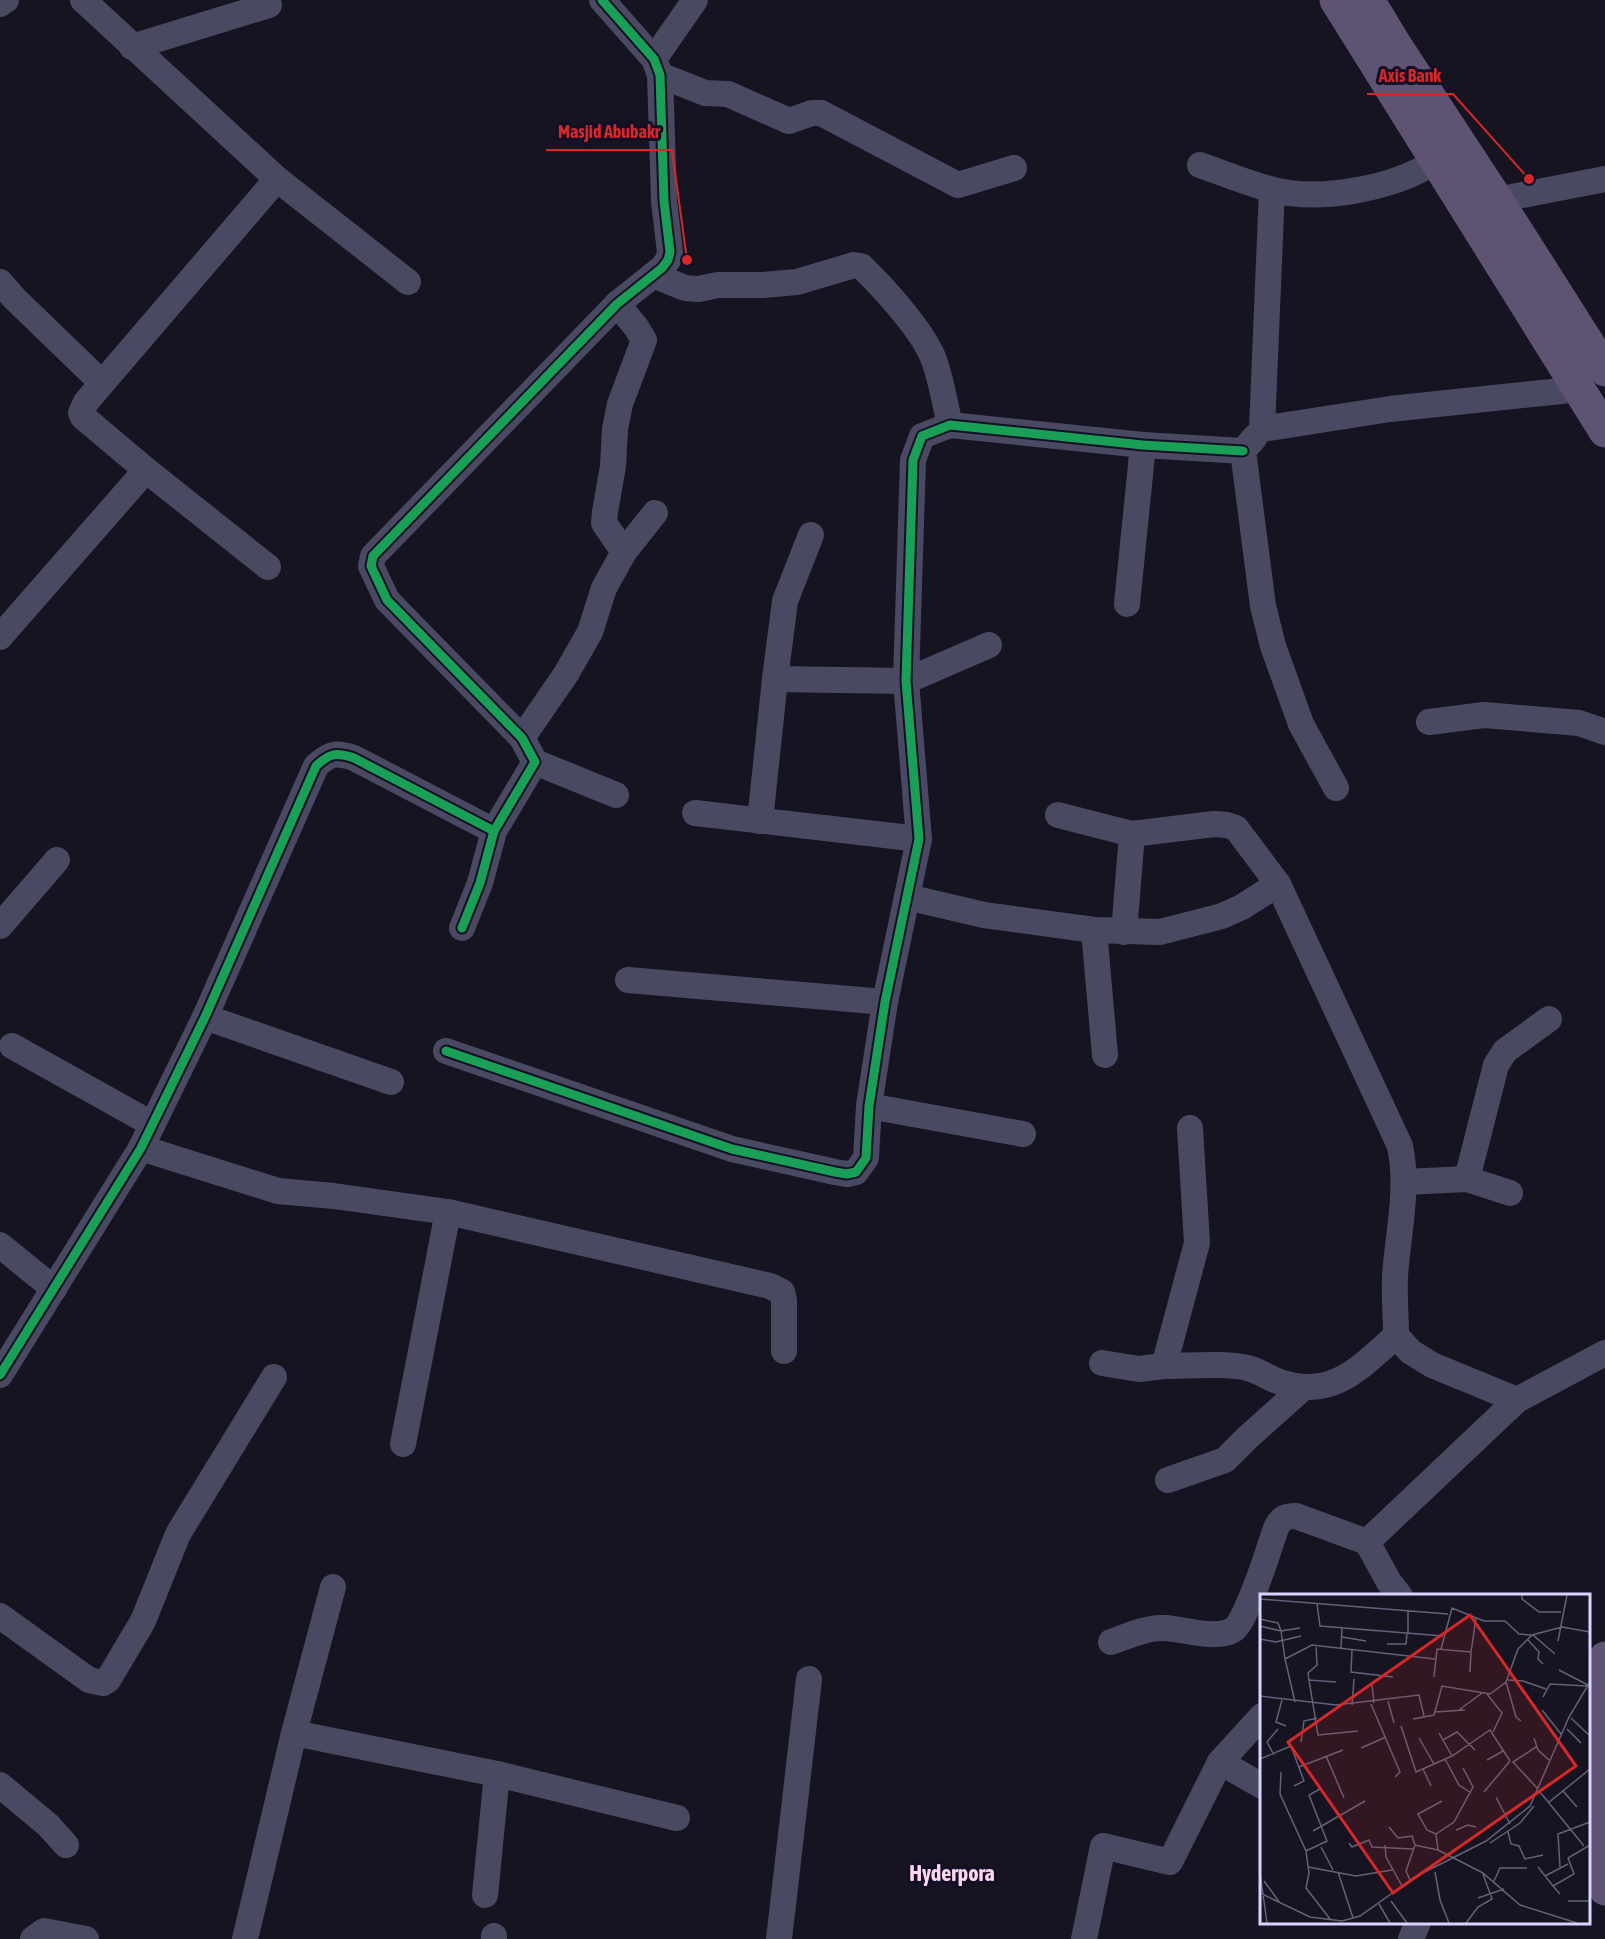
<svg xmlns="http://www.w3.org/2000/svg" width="1605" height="1939" font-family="'Asap Condensed',sans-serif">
<rect width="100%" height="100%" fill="#161421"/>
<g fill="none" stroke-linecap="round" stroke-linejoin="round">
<g stroke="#4a4962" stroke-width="26">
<polyline points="83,0 277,179 86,402 81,413 83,417 146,470 268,567"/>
<polyline points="0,4 6,0"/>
<polyline points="132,47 269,5"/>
<polyline points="654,59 695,0"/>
<polyline points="660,75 705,93 728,94 789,121 812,113 821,113 958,185 1014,168"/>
<path d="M1200 165C1223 173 1247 183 1270 189 1319 203 1395 188 1436 161"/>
<polyline points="277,179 408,282"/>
<polyline points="1272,190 1262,429 1390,409 1580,389"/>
<polyline points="1497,200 1605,179"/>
<path d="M653 275 685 288 699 289 718 285H763L797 282 854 265 861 266C883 287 918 326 931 353 940 371 945 405 950 425"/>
<polyline points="0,282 15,299 102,383"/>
<polyline points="617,304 636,327 644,340 620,404 615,429 613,466 605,512 604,523 624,552"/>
<polyline points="1255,437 1243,451 1263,606 1273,646 1301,724 1336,788"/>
<polyline points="1127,604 1143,445"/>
<polyline points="0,637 146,470"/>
<polyline points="775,679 785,601 811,535"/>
<polyline points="1429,722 1484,715 1579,723 1605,732"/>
<polyline points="522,738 566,674 590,632 604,588 624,552 655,513"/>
<polyline points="535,762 616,795"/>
<polyline points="695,813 919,839"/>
<path d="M1058 815 1132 834 1214 824 1227 825 1236 828 1278 884 1400 1146C1409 1189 1398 1233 1395 1276 1394 1295 1396 1316 1396 1336L1411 1352 1432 1365 1517 1400"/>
<polyline points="760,821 775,679 906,681 989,645"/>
<polyline points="907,897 984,915 1094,930 1160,932 1222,916 1242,907 1278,884"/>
<polyline points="0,926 57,860"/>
<polyline points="462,928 480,883 494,831 535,762 522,738 387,600 371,566 373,556 617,304 662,268 668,260 670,252 664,201 660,75 654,59 602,0"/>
<polyline points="1094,930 1105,1055"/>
<polyline points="1124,932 1132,834"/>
<polyline points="628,980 885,1002"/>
<polyline points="205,1017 391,1082"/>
<polyline points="12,1046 152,1124"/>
<polyline points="446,1051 732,1149 835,1172 847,1174 856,1172 866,1158 869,1106 885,1002 919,839 906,681 913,460 922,436 950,425 1143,445 1243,451"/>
<polyline points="869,1106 1023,1134"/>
<path d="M1190 1128 1197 1243 1164 1366C1188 1366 1229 1362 1251 1369 1261 1372 1270 1379 1280 1382 1333 1400 1360 1367 1396 1336"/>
<polyline points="141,1148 278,1191 334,1196 448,1212 770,1286 782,1292 784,1300 784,1351"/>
<polyline points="1467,1179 1496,1065 1505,1051 1549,1019"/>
<polyline points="1404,1182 1467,1179 1510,1193"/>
<polyline points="0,1245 54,1289"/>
<polyline points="1102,1363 1139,1369 1164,1366"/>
<path d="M0 1375 141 1148 205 1017 316 766C330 753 336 752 354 758L494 831"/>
<polyline points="403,1444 448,1212"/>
<polyline points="1168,1480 1225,1460 1247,1438 1304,1387"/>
<polyline points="1400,1596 1389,1582 1367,1542 1517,1400 1605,1353"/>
<polyline points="0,1616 89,1680 103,1683 108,1680 143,1621 178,1534 274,1377"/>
<path d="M1111 1642C1128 1636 1147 1627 1165 1628 1184 1629 1216 1640 1233 1630 1246 1623 1270 1546 1276 1528 1281 1518 1285 1516 1296 1516L1367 1542"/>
<polyline points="294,1733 497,1774 677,1818"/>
<polyline points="1220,1762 1262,1786"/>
<polyline points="0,1785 48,1825 66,1845"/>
<polyline points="485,1895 497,1774"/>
<polyline points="33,1939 44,1931 86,1939"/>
<polyline points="245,1939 294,1733 333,1587"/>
<polyline points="494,1939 494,1936"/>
<polyline points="779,1939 809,1679"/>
<polyline points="1084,1939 1103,1846 1170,1862 1220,1762 1262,1716"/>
<polyline points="1411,1939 1418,1922"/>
</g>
<g stroke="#5e5373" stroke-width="33">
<polyline points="1336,0 1605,431"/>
<polyline points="1368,0 1396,46 1497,200 1605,370"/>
<polyline points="1605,1658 1596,1701 1595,1752 1596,1802 1605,1889"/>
</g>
<defs>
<g id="cycleway">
<polyline points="462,928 480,883 494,831 535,762 522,738 387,600 371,566 373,556 617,304 662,268 668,260 670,252 664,201 660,75 654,59 602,0"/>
<polyline points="446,1051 732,1149 835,1172 847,1174 856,1172 866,1158 869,1106 885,1002 919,839 906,681 913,460 922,436 950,425 1143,445 1243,451"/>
<path d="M0 1375 141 1148 205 1017 316 766C330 753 336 752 354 758L494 831"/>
</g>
</defs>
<use href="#cycleway" stroke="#130f26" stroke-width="13"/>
<use href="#cycleway" stroke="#1a9f57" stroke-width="9"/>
</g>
<g text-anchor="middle" stroke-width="6" stroke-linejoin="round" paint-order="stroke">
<g font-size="22" font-weight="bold" fill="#ffd6f0" stroke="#130f26">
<text x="952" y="1881">Hyderpora</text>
</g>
</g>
<g transform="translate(1260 1594)">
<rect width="330" height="330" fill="#161421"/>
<path fill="none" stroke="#64617a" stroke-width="1.5" d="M262 1V5L279 18H301M0 5 188 20M57 10 60 32 183 42M0 25 18 29 21 37 0 32M40 34 21 37 25 65 52 51 175 65M148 39V16M273 41 295 60M82 43 106 47M0 45 16 48 41 42M267 45 279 58 278 65 283 70M298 47 307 1M127 50H146L147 39M81 55 82 33M181 55 192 14 224 27H245L259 40 271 41M92 56 91 78 133 83M25 65 35 108M299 76 328 91M210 78 211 58M174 83 177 55 211 58 216 24M49 86 48 79 57 71 56 51M248 86 263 87 286 95M76 88 49 86 58 141 98 137M246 88 256 123 261 127M112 91 114 109M227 100 242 119 233 138M0 102 76 111 159 101 164 122M283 103 290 90 327 92M22 106 16 128 26 132M128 107 134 129M111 110 140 178 135 183M92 111 94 85M199 116 222 99M282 116 301 140M175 118 205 116M311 124 330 142M153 125 174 121 182 92 230 100 246 88 258 55 272 41 302 33 330 38M141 132 156 178 192 162 230 136 250 167M307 135 321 149M179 139 192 162M159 144 174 170M274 144 278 156 289 166M183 146 197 138 215 156M41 148 44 127 57 124M276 153 253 168 277 194M101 154 126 143M14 161 7 148 18 135M66 162 84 204M0 165 31 152 44 187 34 192M185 165 199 191 211 199M227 166 243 157M39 173 83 156M163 175 171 192M21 178 20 200 46 257 49 279 46 294 70 325M303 197 317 213M224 198 250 167M280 198 324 252M236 203 250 230M288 209 330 175M129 233 138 244 152 242 155 251M196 236 208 231 216 233M53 237 105 207M248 238 251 250 259 252 265 265 283 261M176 240 167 236 158 220 182 207M89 249 92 253 109 246 112 253 153 255M230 249 260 229 274 212M125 251 126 263 142 292M61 253 73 276M178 256 176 240 194 228 213 193 203 174M46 257 67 247 49 201 60 195M48 273 96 282 132 276M278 273 293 292M300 273 298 240 330 228M78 278 93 324M175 278 180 306 189 329M0 279 7 329M285 282 308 270M150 286 146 277 155 251 178 256 223 279 260 311 317 329M4 287 20 309M234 287 240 274H267M2 300 50 323 82 327 100 322 155 283 226 247 270 212 309 123 330 88M300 300 293 292 314 280 308 264 330 251M218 304 244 295M131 307 147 329M308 307H330M119 310 130 329M206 329 218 313 232 305 223 280"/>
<path fill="#d62828" fill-opacity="0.15" stroke="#d62828" stroke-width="3" d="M210 21 316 172 133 299 28 148Z"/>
<rect width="330" height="330" fill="none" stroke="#d9d4ff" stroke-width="3"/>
</g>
<path fill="none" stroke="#d62828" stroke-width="2" d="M1529 179L1453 94H1367M687 260L672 150H546"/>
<g fill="#d62828" stroke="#130f26" stroke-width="2">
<circle cx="1529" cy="179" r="6"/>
<circle cx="687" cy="260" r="6"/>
</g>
<g font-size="18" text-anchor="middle" font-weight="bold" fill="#d62828" stroke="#130f26" stroke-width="6" stroke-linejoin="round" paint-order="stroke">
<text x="1410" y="82">Axis Bank</text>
<text x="609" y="138">Masjid Abubakr</text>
</g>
</svg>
